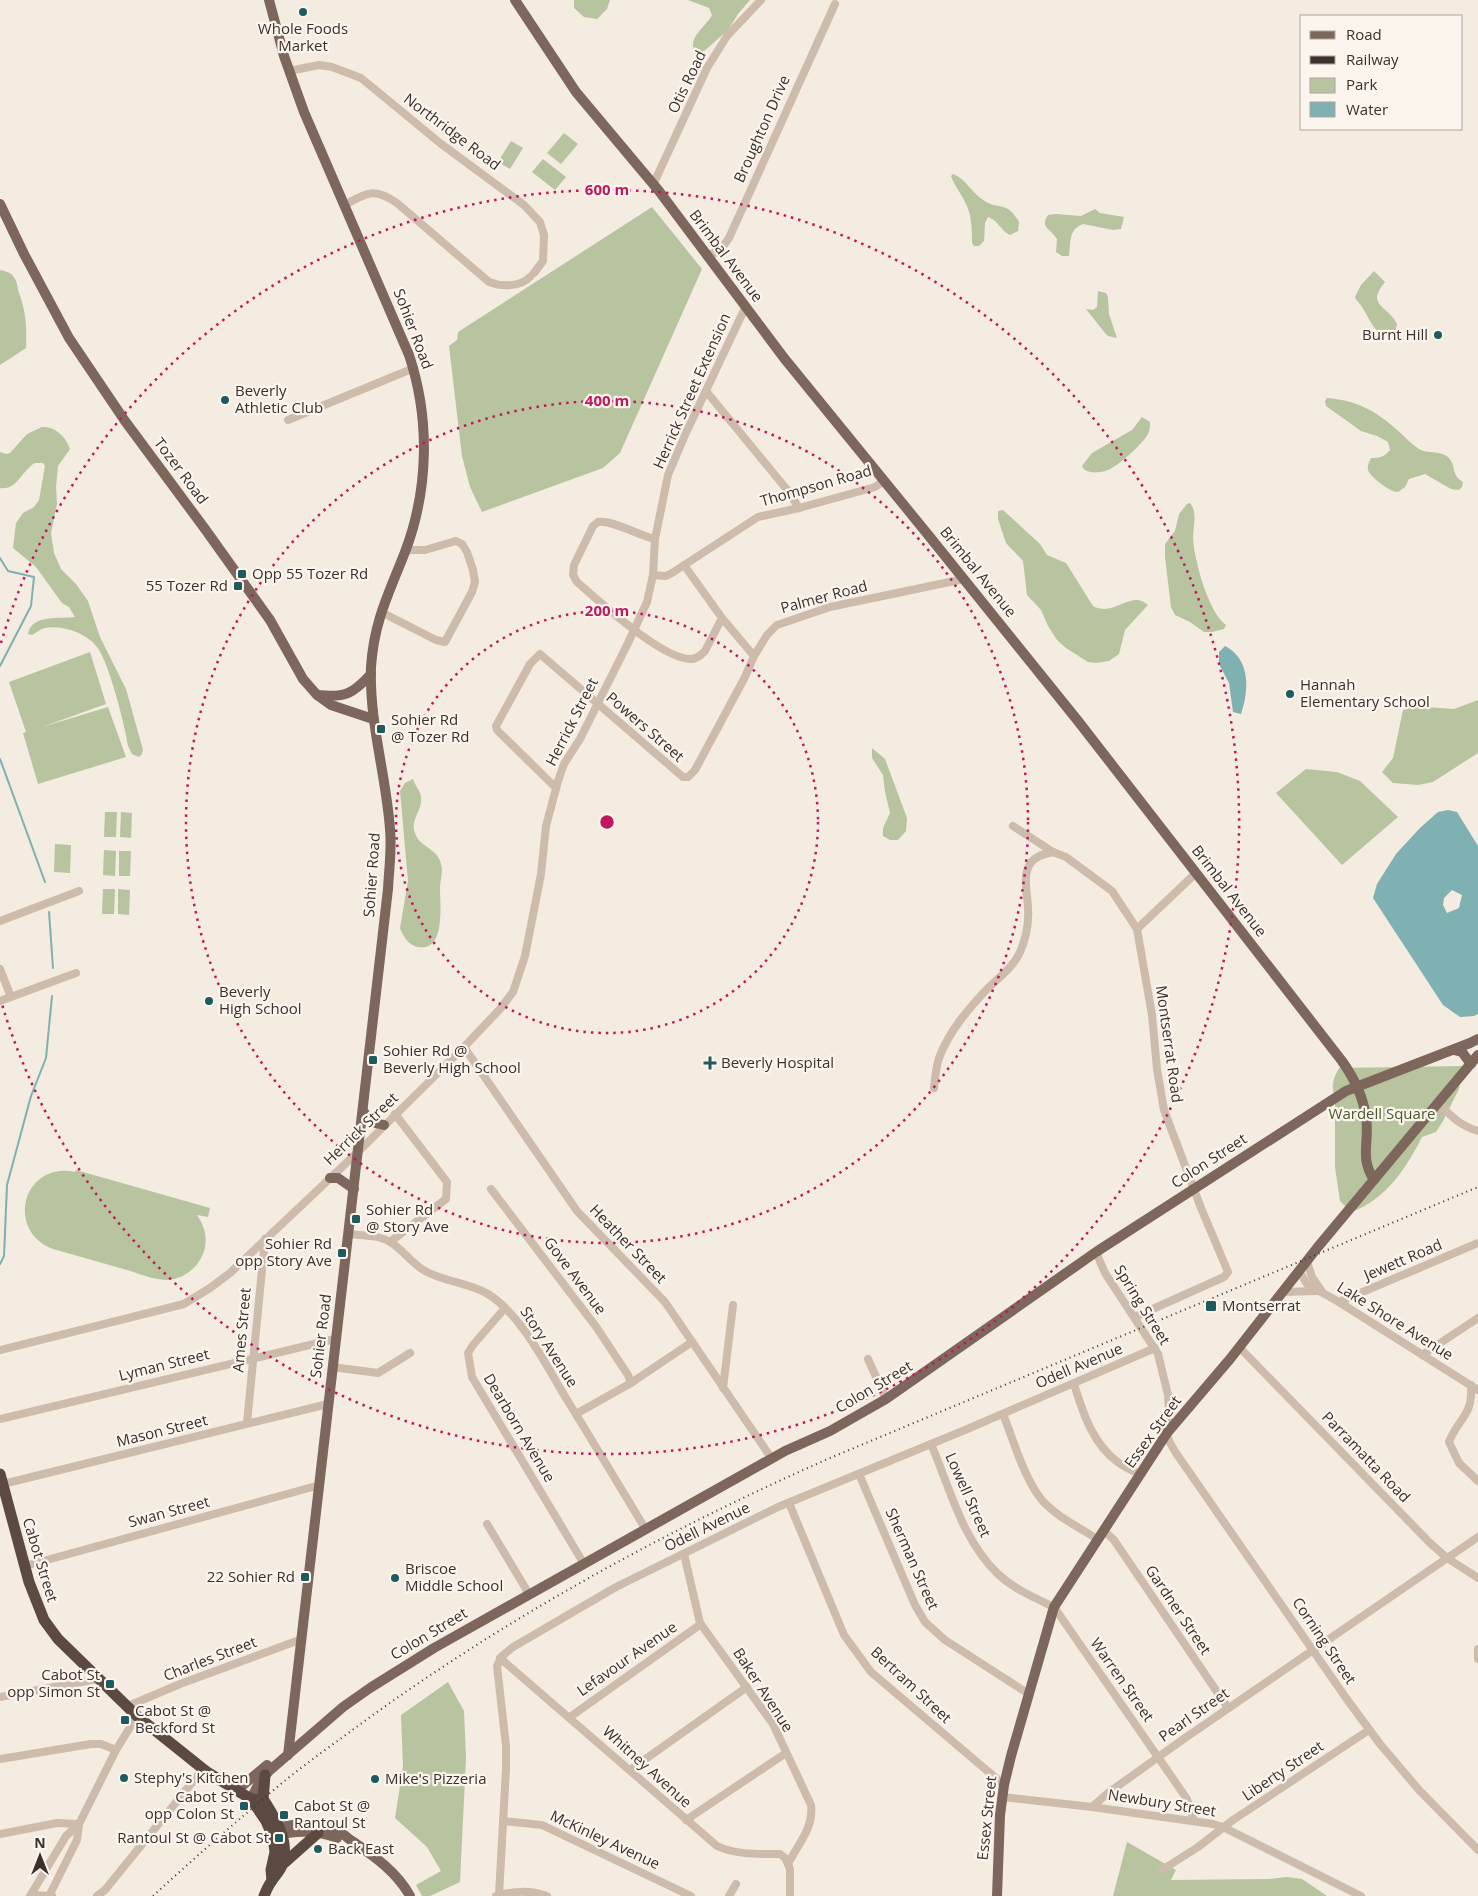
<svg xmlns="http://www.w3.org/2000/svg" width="1478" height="1896" font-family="'Open Sans',sans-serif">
<rect width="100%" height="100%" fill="#f4ebe1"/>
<g fill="#b8c4a0">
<polygon points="574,0 610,0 607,9 597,19 584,17 574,8"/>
<path d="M688 0H750L738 14 728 30 702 53 695 52C687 37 706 27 712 15L709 8Z"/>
<polygon points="564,133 578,144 561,164 547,153"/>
<polygon points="511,141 523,148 510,169 498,162"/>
<polygon points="543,159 566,177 555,190 532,172"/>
<path d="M953 174C966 179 971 192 983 200 999 211 1007 200 1019 222L1018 231 1010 235C1001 231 998 220 988 217L985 223 984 241 979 246H974L972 243C972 230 972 216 966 204 961 193 955 187 951 176Z"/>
<polygon points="652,207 702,269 620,453 603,468 482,512 470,487 462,456 449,346 457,340 458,332"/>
<path d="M1095 209 1100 213 1124 217 1121 229 1113 230 1083 224C1068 230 1071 242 1069 256H1062L1056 252 1057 239C1052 230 1039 227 1048 215L1056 214 1081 216Z"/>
<path d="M2 270C6 272 10 272 12 275 18 281 17 287 19 293 26 311 27 329 26 348L0 365V271Z"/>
<path d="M1374 271 1385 282C1365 306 1388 305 1397 324L1395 333C1375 340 1371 320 1362 307 1360 303 1357 302 1355 297L1361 285Z"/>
<polygon points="1098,291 1106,293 1108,297 1109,314 1117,338 1108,336 1105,333 1086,309 1093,310 1097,307"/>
<path d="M1327 398C1355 400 1375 410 1396 429 1403 435 1410 443 1419 449 1427 454 1439 450 1448 457 1457 466 1450 474 1463 482L1462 487 1459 490 1451 489 1425 474 1409 479 1405 487 1398 492C1391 493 1370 477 1368 470 1367 466 1369 462 1371 458 1379 458 1385 457 1390 450L1388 442 1377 436 1361 431 1326 406 1325 401Z"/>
<path d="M1142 417 1150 422C1150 427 1150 432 1146 437 1141 445 1119 465 1110 469 1103 473 1085 475 1082 466L1092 453 1132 430Z"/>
<path d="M42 427C55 426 66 437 70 449L58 466 56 487 57 504 51 533 54 553 61 569 76 584 88 601 100 637 126 689 143 750 142 754 139 757 132 754 128 746C125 726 109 662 97 647 86 633 63 625 45 628 40 629 36 633 32 635L28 634C31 614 61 619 75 617L69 607 62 603 36 567 13 548 16 523 23 513 34 507 39 500 45 466 43 463H35C22 470 17 491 0 488V452L6 454 10 453 27 434Z"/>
<path d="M1190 503C1198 513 1193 526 1193 538 1194 559 1208 612 1226 625L1224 629 1212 632H1204L1190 622 1175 615 1171 607 1165 557V544L1175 531 1179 514 1187 504Z"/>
<path d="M1003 510 1040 544 1047 555 1066 563 1093 606C1115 618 1130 589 1148 605L1125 630 1119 654 1109 661 1096 663 1088 662 1066 648 1057 640 1048 626 1041 610 1027 595 1023 561 1006 543 998 519V511Z"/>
<polygon points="90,652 106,704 42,727 108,707 126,757 38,784 23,733 26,732 9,682"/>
<polygon points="1478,700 1478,753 1433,782 1418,785 1393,783 1382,772 1393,758 1403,710 1413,706 1454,709"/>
<polygon points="872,748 885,759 907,818 906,831 898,840 890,840 883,836 883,828 890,813 885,792 883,775 872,758"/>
<polygon points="1306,769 1337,772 1360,781 1398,817 1342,865 1276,793"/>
<path d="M413 779C415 785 420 791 421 796 423 810 410 819 415 833 420 849 440 847 442 869 442 875 440 882 440 888 440 905 446 952 418 947 408 945 403 936 400 928L408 881 400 791 405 783Z"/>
<polygon points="105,812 117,812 116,837 104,837"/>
<polygon points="121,812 132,813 131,838 120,837"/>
<polygon points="55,844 71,845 70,873 54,872"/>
<polygon points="104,850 116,851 115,876 103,875"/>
<polygon points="119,851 131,851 130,876 119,876"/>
<polygon points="103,889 115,889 114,914 102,914"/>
<polygon points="118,889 130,890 129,915 118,914"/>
<path d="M1462 1066 1459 1089 1443 1121 1436 1132 1422 1137C1407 1167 1385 1201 1351 1212L1340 1201 1335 1167V1096C1330 1085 1334 1078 1339 1068Z"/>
<path d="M76 1170 210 1208 208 1217 197 1215C206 1228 209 1243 201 1258 195 1270 182 1279 168 1280 154 1280 140 1274 127 1270 102 1263 78 1256 53 1249 4 1230 24 1161 75 1172Z"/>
<polygon points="448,1682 464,1711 466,1758 460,1882 430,1896 422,1896 416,1885 441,1871 427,1847 395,1818 403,1767 401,1715"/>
<polygon points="1127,1842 1176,1870 1171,1880 1269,1879 1287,1877 1302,1879 1327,1896 1113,1896"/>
</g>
<g fill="#7fb0b2" fill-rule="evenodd">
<path d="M1225 646C1251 659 1249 691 1241 714L1233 712 1229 683 1219 664V652Z"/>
<path d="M1448 810 1457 812 1478 846V1014L1474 1016 1460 1017 1443 1005 1373 898 1377 884 1396 854 1420 828 1438 812ZM1452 890 1462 895 1459 908 1447 913 1443 905 1444 898Z"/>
</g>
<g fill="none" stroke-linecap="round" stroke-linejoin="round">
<g stroke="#7fb0b2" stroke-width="2">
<polyline points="0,558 8,571 34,577 31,606 0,666"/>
<polyline points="0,759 45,882"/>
<polyline points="49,912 53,968"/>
<polyline points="0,1264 4,1256 7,1185 31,1096 46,1058 52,996"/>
</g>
<g stroke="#cdbbac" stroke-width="8">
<polyline points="289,71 319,65 332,67 361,78 440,143 524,205 540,222 544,235 543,261 534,273"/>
<polyline points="653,185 707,68 727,36 761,0"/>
<path d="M344 205C368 193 373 187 397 203L489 282C502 287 520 287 530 277"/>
<polyline points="706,255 719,252 729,238 835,4"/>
<polyline points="706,391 788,491 799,508"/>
<polyline points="288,420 414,368"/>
<path d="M655 539C640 536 610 519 598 522L593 526 574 565 573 575 577 582C599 601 664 661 692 659 698 658 701 655 705 651L722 618 684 565"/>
<polyline points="653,575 666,576 672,573 758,517 799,508 875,487 884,481"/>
<polyline points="381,612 436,640 445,642 472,592 475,582 473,570 467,552 462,544 456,541 425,550 406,550"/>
<polyline points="722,618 754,656"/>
<polyline points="556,788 497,730 496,726 530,664 540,654 683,777 688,777 695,770 745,677 754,656 767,635 777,625 830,607 964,579"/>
<polyline points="1013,826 1053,852 1066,857 1112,891 1137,929 1152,1015 1157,1069 1164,1110 1201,1208 1228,1272 1224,1277 1135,1317"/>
<polyline points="0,921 79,891"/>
<polyline points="1137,929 1196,873"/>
<polyline points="0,969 11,997"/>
<polyline points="0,1001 76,973"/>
<polyline points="464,1047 577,1211 665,1302 772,1459"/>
<path d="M934 1088C935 1078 936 1067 939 1058 949 1031 969 1008 989 987 1001 976 1015 965 1021 950 1026 937 1029 922 1028 909 1028 895 1022 876 1030 864 1035 856 1044 854 1053 852"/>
<path d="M1439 1102C1449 1116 1461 1126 1478 1131"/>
<polyline points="491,1189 597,1328 628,1375 631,1383"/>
<path d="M348 1234C361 1235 380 1235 392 1243 405 1252 413 1265 427 1272 446 1282 469 1283 488 1294 522 1315 548 1369 569 1403 595 1445 620 1487 646 1530"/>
<polyline points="390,1242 446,1199 447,1182 395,1114"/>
<polyline points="1096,1252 1105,1273 1158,1354 1168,1395 1169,1412 1166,1429 1169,1441 1176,1453 1346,1698 1380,1744 1419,1790 1478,1850"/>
<polyline points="1307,1262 1312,1277 1321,1290"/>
<polyline points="1299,1271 1307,1284 1312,1287 1339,1302 1478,1390"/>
<polyline points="1283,1292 1318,1291"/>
<polyline points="1339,1302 1478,1243"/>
<polyline points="505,1308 473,1345 468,1353 472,1377 584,1564"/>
<polyline points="1239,1347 1430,1543 1447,1558 1478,1578"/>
<polyline points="0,1350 184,1304 210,1288 230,1273 359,1151 464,1047 500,1009 513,992 525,956 541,874 546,826 558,781 564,764 580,739 628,643 647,602 653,575 655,539 668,475 685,435 745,308"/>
<polyline points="1422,1355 1478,1318"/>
<polyline points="868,1359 886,1399"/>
<polyline points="332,1367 378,1373 410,1353"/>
<path d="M1074 1384C1083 1413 1093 1445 1119 1463 1126 1468 1133 1471 1140 1474"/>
<path d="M1471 1385C1473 1416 1459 1417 1449 1442L1459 1463 1478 1481"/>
<polyline points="723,1388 733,1305"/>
<polyline points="576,1414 631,1383 692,1342"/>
<path d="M1003 1414C1013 1439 1024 1478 1041 1499 1055 1516 1079 1527 1097 1539"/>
<polyline points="0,1419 335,1339"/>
<polyline points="247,1423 265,1239"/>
<path d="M931 1444C950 1488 962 1540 998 1574 1014 1589 1035 1598 1054 1607L1187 1799 1194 1821"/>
<polyline points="859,1474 915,1605 925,1622 945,1640 1029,1694"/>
<polyline points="3,1484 328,1404"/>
<polyline points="789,1503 844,1635 871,1672 1004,1785"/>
<polyline points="487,1524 529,1594"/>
<polyline points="1103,1530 1114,1540 1228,1708"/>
<path d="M684 1554 700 1623 773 1724 811 1805C814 1828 798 1844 788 1864L790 1869V1896"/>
<polyline points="25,1566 320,1485"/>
<polyline points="1478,1649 1478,1659"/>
<path d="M500 1658 717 1846C736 1855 759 1854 780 1854L785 1858 788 1864"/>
<polyline points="0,1697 98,1679"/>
<polyline points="128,1706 180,1684 302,1639"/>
<polyline points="570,1717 701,1624"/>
<polyline points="0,1759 91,1744 101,1744 116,1750"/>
<polyline points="630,1770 747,1687"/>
<polyline points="1002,1797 1092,1807 1213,1824 1223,1827 1361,1896"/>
<polyline points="1092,1807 1108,1793 1185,1738 1478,1537"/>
<polyline points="686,1820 786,1753"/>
<polyline points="503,1821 542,1825 691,1896"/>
<polyline points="0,1834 57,1823 79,1824"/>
<polyline points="1162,1870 1198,1847 1233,1820 1369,1730"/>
<polyline points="31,1895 52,1896"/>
<polyline points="499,1895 506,1769 506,1746 497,1666 501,1657 513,1647 616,1587 778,1507 965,1430 1155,1348"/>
<polyline points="30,1896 66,1836 79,1824 116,1750 137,1716"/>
<polyline points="49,1896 77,1840 79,1824"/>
<polyline points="97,1896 105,1890 203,1769"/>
<path d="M496 1896C514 1891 529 1890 547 1896"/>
<polyline points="729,1896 736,1884"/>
</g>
<g stroke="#7d675c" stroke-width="10">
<path d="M269 0 284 56 304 112 409 355C430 418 429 489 405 552 389 593 374 621 371 667 369 722 386 774 390 829 392 849 389 869 388 889L288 1755"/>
<path d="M515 0 576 92 659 191 784 358 925 531 1078 721 1342 1061C1354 1078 1363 1096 1366 1117 1370 1142 1359 1157 1374 1180"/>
<polyline points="0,204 24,254 69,338 125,421 205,529 270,620 303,679 317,695 331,705 373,719"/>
<path d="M318 695C345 698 353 694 371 674"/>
<polyline points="1454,1050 1462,1052 1471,1064"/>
<polyline points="363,1111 371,1122 384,1125"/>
<polyline points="330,1178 338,1178 354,1189"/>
<polyline points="236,1791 267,1765"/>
<polyline points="251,1799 259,1783 269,1771 343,1707 370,1688 434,1648 785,1451 830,1431 886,1399 1096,1252 1346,1091 1470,1043 1478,1039"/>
<path d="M272 1830C293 1822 318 1822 340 1832 344 1834 347 1838 352 1841 374 1856 397 1872 410 1896"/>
<path d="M275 1836C295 1830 318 1830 337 1838"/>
<polyline points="997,1896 1000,1815 1004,1785 1011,1756 1054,1607 1167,1433 1230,1359 1317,1248 1478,1055"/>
</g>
<g stroke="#5c4a42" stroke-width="11">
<polyline points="0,1474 29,1582 44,1620 58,1639 137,1716 207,1772 251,1799 266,1821 273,1837 275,1852 271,1870 272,1880"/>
<path d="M251 1799 263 1800 265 1802C277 1821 290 1842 282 1865 280 1872 274 1876 271 1882 268 1886 266 1891 264 1896"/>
<polyline points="263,1800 265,1775"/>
<polyline points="282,1865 318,1833"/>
</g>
<path stroke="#3b302b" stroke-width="2" stroke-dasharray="1 4" stroke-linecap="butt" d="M153 1896C191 1861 230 1827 269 1794 300 1767 334 1744 366 1720 511 1615 667 1530 830 1458L1478 1187"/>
</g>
<g fill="none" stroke="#c2185b" stroke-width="2.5" stroke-dasharray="2.5 5">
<circle cx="607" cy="822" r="211"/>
<circle cx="607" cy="822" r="421"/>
<path d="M1 643A632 632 0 1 1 1 1001"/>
</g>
<g fill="#1f5a5e" stroke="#fbf5ee" stroke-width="2">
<circle cx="303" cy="12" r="5"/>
<circle cx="1438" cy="335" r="5"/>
<circle cx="225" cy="400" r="5"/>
<rect x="237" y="569" width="10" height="10" rx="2.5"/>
<rect x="233" y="581" width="10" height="10" rx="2.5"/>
<circle cx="1290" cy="694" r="5"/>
<rect x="376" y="724" width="10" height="10" rx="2.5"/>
<circle cx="209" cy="1001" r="5"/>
<rect x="368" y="1055" width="10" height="10" rx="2.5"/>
<path d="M707.5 1055.5h5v5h5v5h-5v5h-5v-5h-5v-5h5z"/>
<rect x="351" y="1214" width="10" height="10" rx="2.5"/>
<rect x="337" y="1248" width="10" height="10" rx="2.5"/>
<rect x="1205" y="1300" width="12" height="12" rx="2.5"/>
<rect x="300" y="1572" width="10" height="10" rx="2.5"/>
<circle cx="395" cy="1578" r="5"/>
<rect x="105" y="1679" width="10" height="10" rx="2.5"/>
<rect x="120" y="1715" width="10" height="10" rx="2.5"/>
<circle cx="124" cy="1778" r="5"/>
<circle cx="375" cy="1779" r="5"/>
<rect x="239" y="1801" width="10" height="10" rx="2.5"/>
<rect x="279" y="1810" width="10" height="10" rx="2.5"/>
<rect x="274" y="1833" width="10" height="10" rx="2.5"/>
<circle cx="318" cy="1849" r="5"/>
</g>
<g text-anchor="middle" stroke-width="4.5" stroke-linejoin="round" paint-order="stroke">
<g font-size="15" fill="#3b302b" stroke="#fbf5ee" text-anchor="start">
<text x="303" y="34" text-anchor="middle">Whole Foods<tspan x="303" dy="17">Market</tspan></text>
<text x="1428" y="340" text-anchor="end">Burnt Hill</text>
<text x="235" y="396">Beverly<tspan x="235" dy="17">Athletic Club</tspan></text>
<text x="252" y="579">Opp 55 Tozer Rd</text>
<text x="228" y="591" text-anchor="end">55 Tozer Rd</text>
<text x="1300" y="690">Hannah<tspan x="1300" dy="17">Elementary School</tspan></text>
<text x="391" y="725">Sohier Rd<tspan x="391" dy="17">@ Tozer Rd</tspan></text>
<text x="219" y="997">Beverly<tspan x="219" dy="17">High School</tspan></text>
<text x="383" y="1056">Sohier Rd @<tspan x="383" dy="17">Beverly High School</tspan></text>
<text x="721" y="1068">Beverly Hospital</text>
<text x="366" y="1215">Sohier Rd<tspan x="366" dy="17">@ Story Ave</tspan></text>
<text x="332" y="1249" text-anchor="end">Sohier Rd<tspan x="332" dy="17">opp Story Ave</tspan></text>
<text x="1222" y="1311">Montserrat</text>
<text x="405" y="1574">Briscoe<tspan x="405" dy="17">Middle School</tspan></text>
<text x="295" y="1582" text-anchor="end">22 Sohier Rd</text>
<text x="100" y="1680" text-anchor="end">Cabot St<tspan x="100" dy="17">opp Simon St</tspan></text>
<text x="135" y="1716">Cabot St @<tspan x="135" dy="17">Beckford St</tspan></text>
<text x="134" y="1783">Stephy's Kitchen</text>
<text x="385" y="1784">Mike's Pizzeria</text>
<text x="234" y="1802" text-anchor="end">Cabot St<tspan x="234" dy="17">opp Colon St</tspan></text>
<text x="294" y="1811">Cabot St @<tspan x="294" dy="17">Rantoul St</tspan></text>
<text x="269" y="1843" text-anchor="end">Rantoul St @ Cabot St</text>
<text x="328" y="1854">Back East</text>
</g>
<g font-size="15" fill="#3b302b" stroke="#fbf5ee">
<text transform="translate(687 82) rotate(-64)" y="5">Otis Road</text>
<text transform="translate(762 129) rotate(-66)" y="5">Broughton Drive</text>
<text transform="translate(452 132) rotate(37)" y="5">Northridge Road</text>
<text transform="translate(726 256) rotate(53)" y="5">Brimbal Avenue</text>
<text transform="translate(413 329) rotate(69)" y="5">Sohier Road</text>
<text transform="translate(692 391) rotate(-66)" y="5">Herrick Street Extension</text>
<text transform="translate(181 471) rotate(53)" y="5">Tozer Road</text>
<text transform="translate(816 486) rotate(-16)" y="5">Thompson Road</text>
<text transform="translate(978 572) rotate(51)" y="5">Brimbal Avenue</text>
<text transform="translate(824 597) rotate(-15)" y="5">Palmer Road</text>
<text transform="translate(572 722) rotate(-63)" y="5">Herrick Street</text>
<text transform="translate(645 727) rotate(41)" y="5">Powers Street</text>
<text transform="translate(372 875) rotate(-86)" y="5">Sohier Road</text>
<text transform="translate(1229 891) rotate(52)" y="5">Brimbal Avenue</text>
<text transform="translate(1169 1044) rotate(82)" y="5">Montserrat Road</text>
<text transform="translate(361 1129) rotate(-44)" y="5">Herrick Street</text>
<text transform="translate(1209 1161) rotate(-33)" y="5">Colon Street</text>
<text transform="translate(628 1244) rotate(46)" y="5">Heather Street</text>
<text transform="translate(1403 1260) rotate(-23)" y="5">Jewett Road</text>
<text transform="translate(575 1276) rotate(53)" y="5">Gove Avenue</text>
<text transform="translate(1142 1305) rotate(58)" y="5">Spring Street</text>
<text transform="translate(1395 1321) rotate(32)" y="5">Lake Shore Avenue</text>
<text transform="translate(242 1330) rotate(-85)" y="5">Ames Street</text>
<text transform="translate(321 1336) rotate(-83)" y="5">Sohier Road</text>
<text transform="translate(549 1347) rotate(57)" y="5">Story Avenue</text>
<text transform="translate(164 1365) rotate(-14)" y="5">Lyman Street</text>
<text transform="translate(1079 1366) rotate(-23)" y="5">Odell Avenue</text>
<text transform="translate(874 1387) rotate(-31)" y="5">Colon Street</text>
<text transform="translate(519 1428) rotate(59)" y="5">Dearborn Avenue</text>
<text transform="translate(162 1431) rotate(-14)" y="5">Mason Street</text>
<text transform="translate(1153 1432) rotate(-54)" y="5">Essex Street</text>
<text transform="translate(1366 1457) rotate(46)" y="5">Parramatta Road</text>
<text transform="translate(968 1495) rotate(66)" y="5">Lowell Street</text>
<text transform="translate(169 1512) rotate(-15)" y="5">Swan Street</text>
<text transform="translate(707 1527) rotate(-26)" y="5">Odell Avenue</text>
<text transform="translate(912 1559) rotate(66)" y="5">Sherman Street</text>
<text transform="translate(40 1560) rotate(73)" y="5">Cabot Street</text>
<text transform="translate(1178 1610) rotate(56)" y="5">Gardner Street</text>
<text transform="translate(429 1634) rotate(-31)" y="5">Colon Street</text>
<text transform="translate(1324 1641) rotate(56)" y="5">Corning Street</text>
<text transform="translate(210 1659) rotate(-21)" y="5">Charles Street</text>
<text transform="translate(627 1659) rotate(-35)" y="5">Lefavour Avenue</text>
<text transform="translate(1122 1680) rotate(55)" y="5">Warren Street</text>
<text transform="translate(911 1685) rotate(43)" y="5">Bertram Street</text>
<text transform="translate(763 1690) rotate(57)" y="5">Baker Avenue</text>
<text transform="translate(1194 1715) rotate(-35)" y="5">Pearl Street</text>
<text transform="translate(647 1767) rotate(42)" y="5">Whitney Avenue</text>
<text transform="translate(1283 1771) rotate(-34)" y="5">Liberty Street</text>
<text transform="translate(1162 1803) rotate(9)" y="5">Newbury Street</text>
<text transform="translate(987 1818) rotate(-84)" y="5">Essex Street</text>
<text transform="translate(605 1840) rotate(25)" y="5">McKinley Avenue</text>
</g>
<g font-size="15" fill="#4a5a2e" stroke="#fbf5ee">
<text x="1382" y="1119">Wardell Square</text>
</g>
</g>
<circle cx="607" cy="822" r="8" fill="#c2185b" stroke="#fbf5ee" stroke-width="2.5"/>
<g font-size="15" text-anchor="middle" font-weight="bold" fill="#c2185b" stroke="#fbf5ee" stroke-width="4.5" stroke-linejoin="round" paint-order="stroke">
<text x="607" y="195">600 m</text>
<text x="607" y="406">400 m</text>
<text x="607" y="616">200 m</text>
</g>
<rect x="1300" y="15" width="162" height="115" fill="#fbf5ee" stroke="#aea6a0"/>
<rect x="1310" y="31" width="25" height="8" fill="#7d675c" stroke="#aea6a0"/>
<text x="1346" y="40" font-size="15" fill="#3b302b">Road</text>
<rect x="1310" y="56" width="25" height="8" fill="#3b302b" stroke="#aea6a0"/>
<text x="1346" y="65" font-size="15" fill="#3b302b">Railway</text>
<rect x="1310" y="78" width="25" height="15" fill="#b8c4a0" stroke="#aea6a0"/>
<text x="1346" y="90" font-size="15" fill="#3b302b">Park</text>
<rect x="1310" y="102" width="25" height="15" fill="#7fb0b2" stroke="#aea6a0"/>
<text x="1346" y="115" font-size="15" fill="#3b302b">Water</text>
<g transform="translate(40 1856)" stroke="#fbf5ee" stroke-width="4" paint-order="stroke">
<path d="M0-4L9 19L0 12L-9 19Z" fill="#3b302b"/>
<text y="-8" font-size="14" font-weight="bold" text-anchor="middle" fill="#3b302b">N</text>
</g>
</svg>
